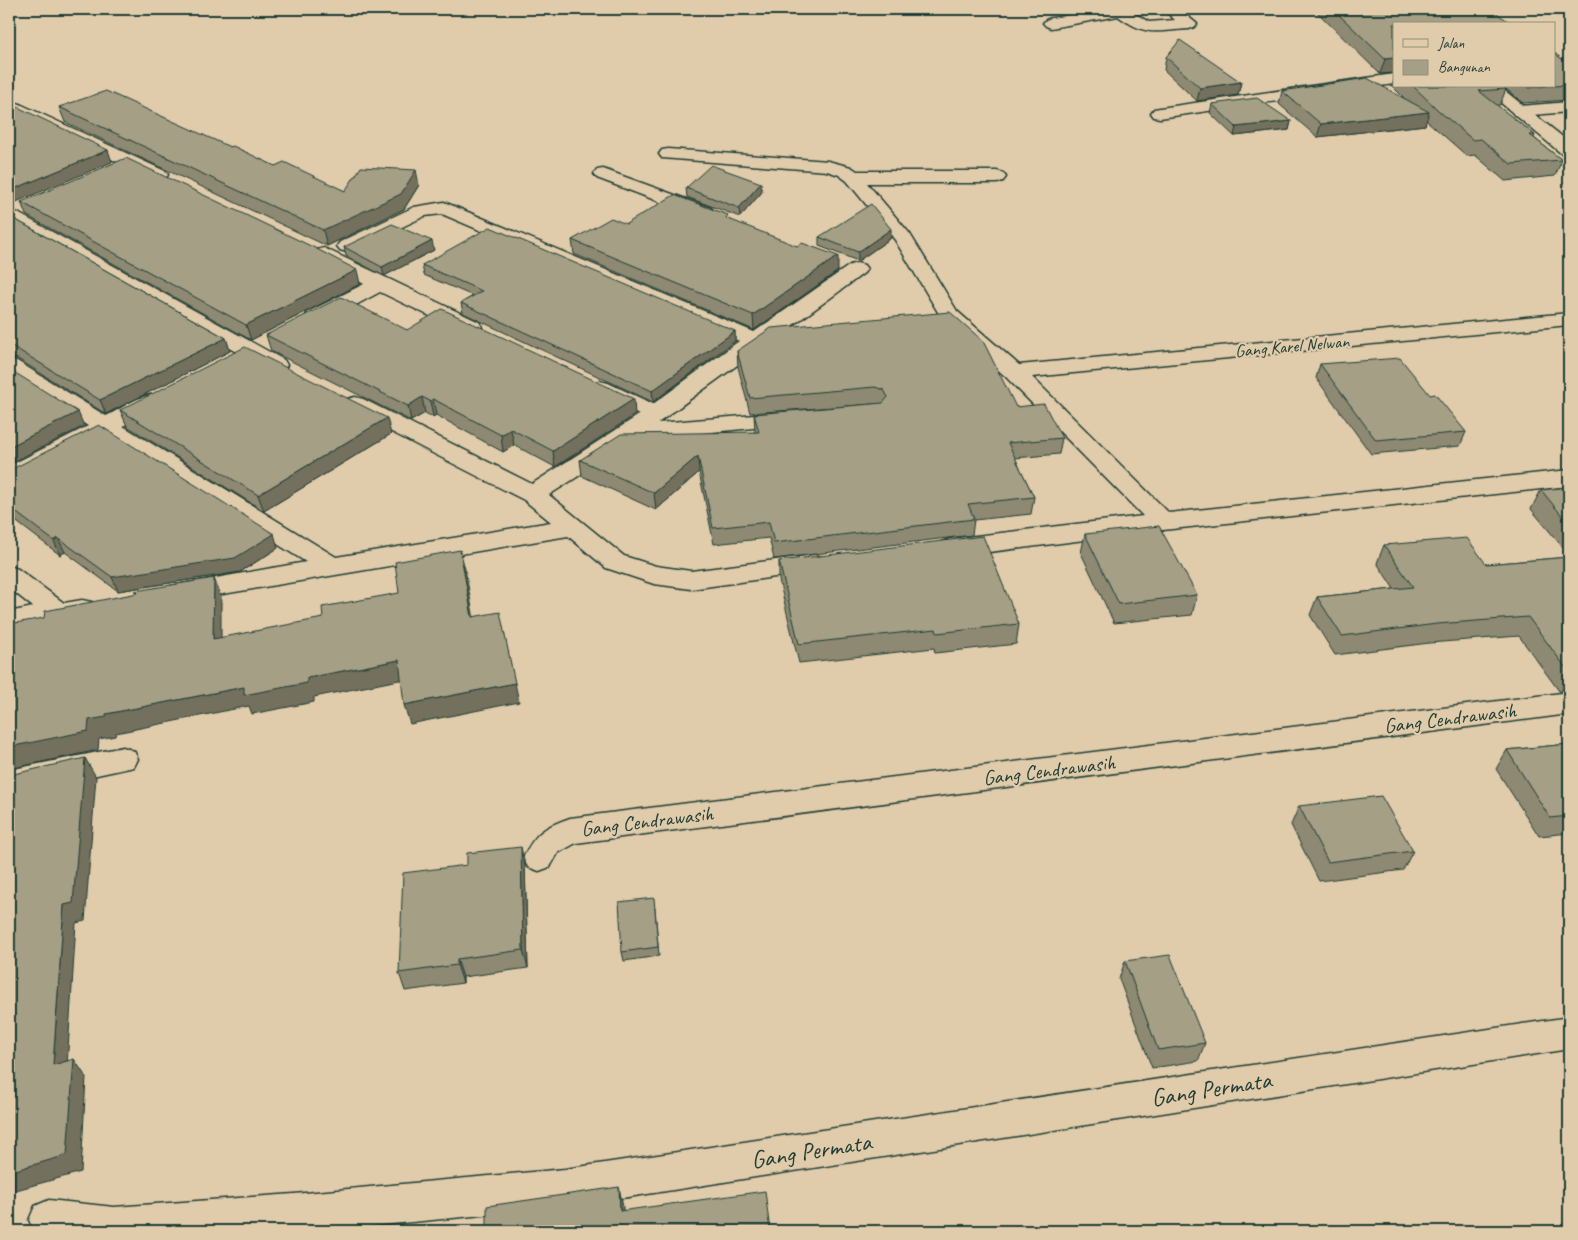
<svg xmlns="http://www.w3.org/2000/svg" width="1578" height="1240" font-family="Caveat,sans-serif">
<rect width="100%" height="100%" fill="#e0cbaa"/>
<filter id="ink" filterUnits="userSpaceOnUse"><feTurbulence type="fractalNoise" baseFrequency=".02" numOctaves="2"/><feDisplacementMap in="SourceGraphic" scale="10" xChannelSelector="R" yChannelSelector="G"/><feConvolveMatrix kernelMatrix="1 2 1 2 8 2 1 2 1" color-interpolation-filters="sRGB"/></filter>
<g filter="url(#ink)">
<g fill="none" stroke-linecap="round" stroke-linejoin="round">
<defs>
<g id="minor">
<path d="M1108 9H1140L1138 12 1134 13 1149 22 1175 20 1163 9H1179L1197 24 1194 27 1189 29C1155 31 1147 37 1118 16L1051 28 1046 26 1043 23 1046 20 1051 18Z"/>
<polygon points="1394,74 1394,84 1160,118 1154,117 1151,113 1154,109 1160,108"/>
<polygon points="9,99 165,171 168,175 165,179 159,180 153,179 9,110"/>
<polygon points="1569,102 1569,112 1520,116 1514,115 1512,111 1514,107 1520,106"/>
<polygon points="668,149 828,161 851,167 857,171 997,171 1003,173 1006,177 1003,181 997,183 867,183 910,234 957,311 1019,365 1569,313 1569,325 1032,377 1169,513 1569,470 1569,486 1163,530 950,557 941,554 937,548 941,542 950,539 1143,516 1006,377 942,319 895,240 847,181 839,175 827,171 662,158 659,154 662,150"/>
<polygon points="603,169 711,208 714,212 711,216 704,218 697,216 597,178 594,174 597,170"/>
<path d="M444 202 754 332 850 265 857 263 864 265 867 269 864 273C796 324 726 372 658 423L790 412 798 414 802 419 798 424 636 439 549 495 624 556 656 566 691 571 815 555 824 558 828 564 824 570 691 589 654 584 606 568 568 536 181 601 171 598 168 592 171 586 306 562 105 436 18 481 9 484V466L88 426 9 376V359L17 361 106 416C123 408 145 390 164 395L167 400 164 405 123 426 336 557 551 522 524 500 347 409 343 404 347 399 355 397 363 399 532 484 639 415 592 393 589 388 592 383 600 381 608 383 653 404 739 341 442 214 425 216 354 250 347 252 340 250 337 246 340 242 414 207Z"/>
<polygon points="9,210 16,212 284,360 287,365 284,370 276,372 268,370 9,224"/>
<polygon points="324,248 479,322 482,327 479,332 471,333 463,332 380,292 324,322 316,323 308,322 305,317 308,312 364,284 317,258 314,254 317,250"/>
<polygon points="9,566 18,569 64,603 82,600 92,602 96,609 92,616 82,618 9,630 9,612 33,607 9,588"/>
<path d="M1569 692V714L576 843 558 853 550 867 539 871 528 867 523 858C535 833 544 827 570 818Z"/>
<polygon points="123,747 134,751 138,759 134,767 9,794 9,770"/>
<polygon points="1569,1017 1569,1049 565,1207 321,1231 34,1231 29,1220 35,1206 49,1200 114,1207 294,1194 565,1169"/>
</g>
<polygon id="major" points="1481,86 1499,86 1569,142 1569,156 1563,155"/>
</defs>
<use href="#minor" stroke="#1f3d34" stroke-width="3"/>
<use href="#major" stroke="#1f3d34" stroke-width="3"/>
<use href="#minor" fill="#e0cbaa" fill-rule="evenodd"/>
<use href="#major" fill="#e0cbaa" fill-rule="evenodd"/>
</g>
<g fill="#8d8972" stroke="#1f3d34">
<polygon points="1314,9 1403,9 1405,11 1407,11 1404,9 1491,9 1394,24 1394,73 1380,74"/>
<polygon points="1554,53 1569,64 1569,100 1523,103 1506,89 1500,105 1496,105 1535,135 1534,138 1562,160 1555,176 1505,181 1475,155 1467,156 1426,120 1425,125 1317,137 1279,104 1282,91 1405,99 1392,86 1394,80 1394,86 1554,86"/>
<polygon points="1166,57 1241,82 1238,95 1197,101 1164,70"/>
<polygon points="1212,104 1291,121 1289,130 1234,136 1210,113"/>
<polygon points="59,107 230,147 275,166 345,191 419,185 404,209 327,246 65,122"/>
<polygon points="686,188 762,192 740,217 687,197"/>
<polygon points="21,202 360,284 251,340 26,215"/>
<polygon points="9,216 226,338 230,351 106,414 18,359 9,358"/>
<polygon points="728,219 838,271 754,330 574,254 572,240 626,224"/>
<polygon points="819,237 891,238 858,261 819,246"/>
<polygon points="344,247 434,250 384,276 346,256"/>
<polygon points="422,265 735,331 735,341 653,402 463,313 461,303 473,296 424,275"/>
<polygon points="407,330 635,415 555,467 514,445 503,452 436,415 433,417 425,413 411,421 271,351 266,335"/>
<polygon points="737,351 1016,407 1062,438 1059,454 1015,458 1034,497 1031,514 974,520 972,535 774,559 769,538 714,544 699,472 656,510 582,476 580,460 755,432 754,414 875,404 750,413 738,367"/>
<polygon points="1320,364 1430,395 1466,432 1460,446 1371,454 1316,378"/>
<polygon points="120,410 391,434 264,511 127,426"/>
<polygon points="9,470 278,548 240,572 118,591 65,552 60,555 9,516"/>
<polygon points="1569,487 1569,555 1531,509 1541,490"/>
<polygon points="1085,534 1197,595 1192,615 1114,623 1081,553"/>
<polygon points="1384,545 1486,564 1569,557 1569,691 1559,691 1519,636 1429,643 1335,655 1310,615 1317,597 1394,589 1377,563"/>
<polygon points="779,561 1019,624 1016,644 935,653 934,648 799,663 779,580"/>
<polygon points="1569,744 1569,833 1539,836 1496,769 1507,750"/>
<polygon points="1299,806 1413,851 1403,870 1319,881 1291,825"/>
<polygon points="525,866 528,968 463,977 463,983 405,991 399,973"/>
<polygon points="655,908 659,956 624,961 622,952"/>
<polygon points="1125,961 1205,1043 1198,1061 1152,1068 1119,979"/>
</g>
<g fill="#736f5d" stroke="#1f3d34">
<polygon points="1394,58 1394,73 1380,74 1385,59"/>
<polygon points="1241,82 1238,95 1197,101 1200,88"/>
<polygon points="1429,112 1425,125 1317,137 1321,124"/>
<polygon points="1291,121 1289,130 1234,136 1236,127"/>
<polygon points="108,150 112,162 9,205 9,191"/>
<polygon points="416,170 419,185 404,209 327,246 323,230"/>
<polygon points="761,183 762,192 740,217 739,208"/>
<polygon points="891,229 891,238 858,261 858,252"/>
<polygon points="432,241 434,250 384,276 382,267"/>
<polygon points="838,256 838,271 754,330 753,315"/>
<polygon points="357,270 360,284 251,340 246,325"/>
<polygon points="735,331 735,341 653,402 652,391"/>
<polygon points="226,338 230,351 106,414 100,400"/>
<polygon points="422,397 425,413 411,421 408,406"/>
<polygon points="433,399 436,415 433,417 430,401"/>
<polygon points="634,399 635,415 555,467 553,451"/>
<polygon points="78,412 84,426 9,464 9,447"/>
<polygon points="387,418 391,434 264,511 258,495"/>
<polygon points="511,429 514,445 503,452 501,435"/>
<polygon points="698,456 699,472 656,510 654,493"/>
<polygon points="274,534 278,548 240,572 118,591 112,577"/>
<polygon points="58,538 65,552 60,555 54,541"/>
<polygon points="460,550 465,569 477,636 472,617"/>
<polygon points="214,578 221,597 221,658 213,639"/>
<polygon points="399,660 404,679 314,697 314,702 252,714 249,706 116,733 115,736 99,739 98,750 9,769 9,747 106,714 244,687 307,678"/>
<polygon points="515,683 519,702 410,724 404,705"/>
<polygon points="85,758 96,777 85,921 76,923 66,1082 53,1065 64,905"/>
<polygon points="521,847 525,866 528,968 523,950"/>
<polygon points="457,959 463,977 463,983 457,965"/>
<polygon points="74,1059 86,1077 81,1172 9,1192 9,1172"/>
<polygon points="619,1187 623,1207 624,1230 620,1211"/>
</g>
<g fill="#a49f85" stroke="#1f3d34">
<polygon points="1333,9 1403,9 1405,11 1424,11 1425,9 1491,9 1512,24 1394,24 1394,58 1385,59"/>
<polygon points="1180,40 1241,82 1200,88 1166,57"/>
<polygon points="1554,53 1569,64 1569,85 1554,86"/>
<polygon points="1367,78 1429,112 1321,124 1282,91"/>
<polygon points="1413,86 1502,86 1506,89 1479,91 1535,135 1530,135 1562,160 1511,164 1481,139 1473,140 1439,111"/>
<polygon points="1528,86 1547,86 1529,88"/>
<polygon points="106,91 230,147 233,146 275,166 284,162 345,191 361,167 416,170 401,194 323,230 59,107"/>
<polygon points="1257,98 1291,121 1236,127 1212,104"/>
<polygon points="9,103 108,150 9,191"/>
<polygon points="126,158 315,248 357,270 246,325 21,202"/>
<polygon points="711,165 761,183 739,208 686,188"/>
<polygon points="674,195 728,215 726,218 797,246 802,243 838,256 753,315 572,240 611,218 626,224"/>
<polygon points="871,204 891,229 858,252 819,237"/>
<polygon points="9,216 226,338 100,400 12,346 9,346"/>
<polygon points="392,224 432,241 382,267 344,247"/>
<polygon points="490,227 735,331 652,391 461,303 482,291 422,265"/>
<polygon points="341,297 407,330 442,309 634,399 553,451 511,429 501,435 433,399 430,401 422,397 408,406 266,335"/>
<polygon points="950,312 983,341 1016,407 1044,404 1062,438 1008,443 1034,497 968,504 974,519 774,543 769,522 713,528 698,456 654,493 580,460 621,434 759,432 754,414 883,403 888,397 884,390 875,387 750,398 737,351 771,328"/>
<polygon points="245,347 387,418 258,495 120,410"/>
<polygon points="1400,358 1430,395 1435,394 1466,432 1376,440 1320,364"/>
<polygon points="9,369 78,412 9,447"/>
<polygon points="99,425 274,534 235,558 112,577 58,538 54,541 9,507 9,470 12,469"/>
<polygon points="1569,487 1569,524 1541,490"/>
<polygon points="1159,526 1197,595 1119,604 1085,534"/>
<polygon points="983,536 1019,624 937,633 936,629 799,644 779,561"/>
<polygon points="1467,538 1486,564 1569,557 1569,672 1528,617 1437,624 1342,636 1317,597 1413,587 1384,545"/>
<polygon points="460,550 472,617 500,612 515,683 404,705 399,660 307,678 307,683 244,695 244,687 106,714 106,717 89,720 88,731 9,747 9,624 44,618 45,611 138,593 135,591 214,578 213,639 323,618 322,607 399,593 395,562"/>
<polygon points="1569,744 1569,816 1550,818 1507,750"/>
<polygon points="85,758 73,903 64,905 53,1065 74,1059 67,1155 9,1172 9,775"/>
<polygon points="1381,796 1413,851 1328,862 1299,806"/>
<polygon points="521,847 523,950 457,959 457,965 399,973 403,873 467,865 467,853"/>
<polygon points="654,898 658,947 622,952 619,902"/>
<polygon points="1170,955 1205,1043 1158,1050 1125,961"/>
<polygon points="619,1187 620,1211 765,1191 770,1231 487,1231 487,1206"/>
</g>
</g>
<g text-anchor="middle" stroke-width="4.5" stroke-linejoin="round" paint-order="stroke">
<g font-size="18" fill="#1f3d34" stroke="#e0cbaa">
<text transform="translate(1292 346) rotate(-5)" y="6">Gang Karel Nelwan</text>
</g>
<g font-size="21" fill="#1f3d34" stroke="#e0cbaa">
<text transform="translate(1450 718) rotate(-7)" y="7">Gang Cendrawasih</text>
<text transform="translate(1049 770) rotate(-7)" y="7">Gang Cendrawasih</text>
<text transform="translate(647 821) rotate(-7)" y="7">Gang Cendrawasih</text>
</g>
<g font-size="25" fill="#1f3d34" stroke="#e0cbaa">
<text transform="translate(1211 1088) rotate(-9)" y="9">Gang Permata</text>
<text transform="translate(811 1150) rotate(-9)" y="9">Gang Permata</text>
</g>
</g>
<rect width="1578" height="1240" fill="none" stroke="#e0cbaa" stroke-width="30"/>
<rect x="15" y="15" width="1548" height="1210" fill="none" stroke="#1f3d34" stroke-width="2" filter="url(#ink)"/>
<rect x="1393" y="22" width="162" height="65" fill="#e0cbaa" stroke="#93927b"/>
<rect x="1403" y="39" width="25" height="8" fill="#e0cbaa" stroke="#93927b"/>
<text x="1438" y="48" font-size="15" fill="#1f3d34">Jalan</text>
<rect x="1403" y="60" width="25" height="15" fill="#a49f85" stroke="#93927b"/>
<text x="1438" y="72" font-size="15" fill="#1f3d34">Bangunan</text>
</svg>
